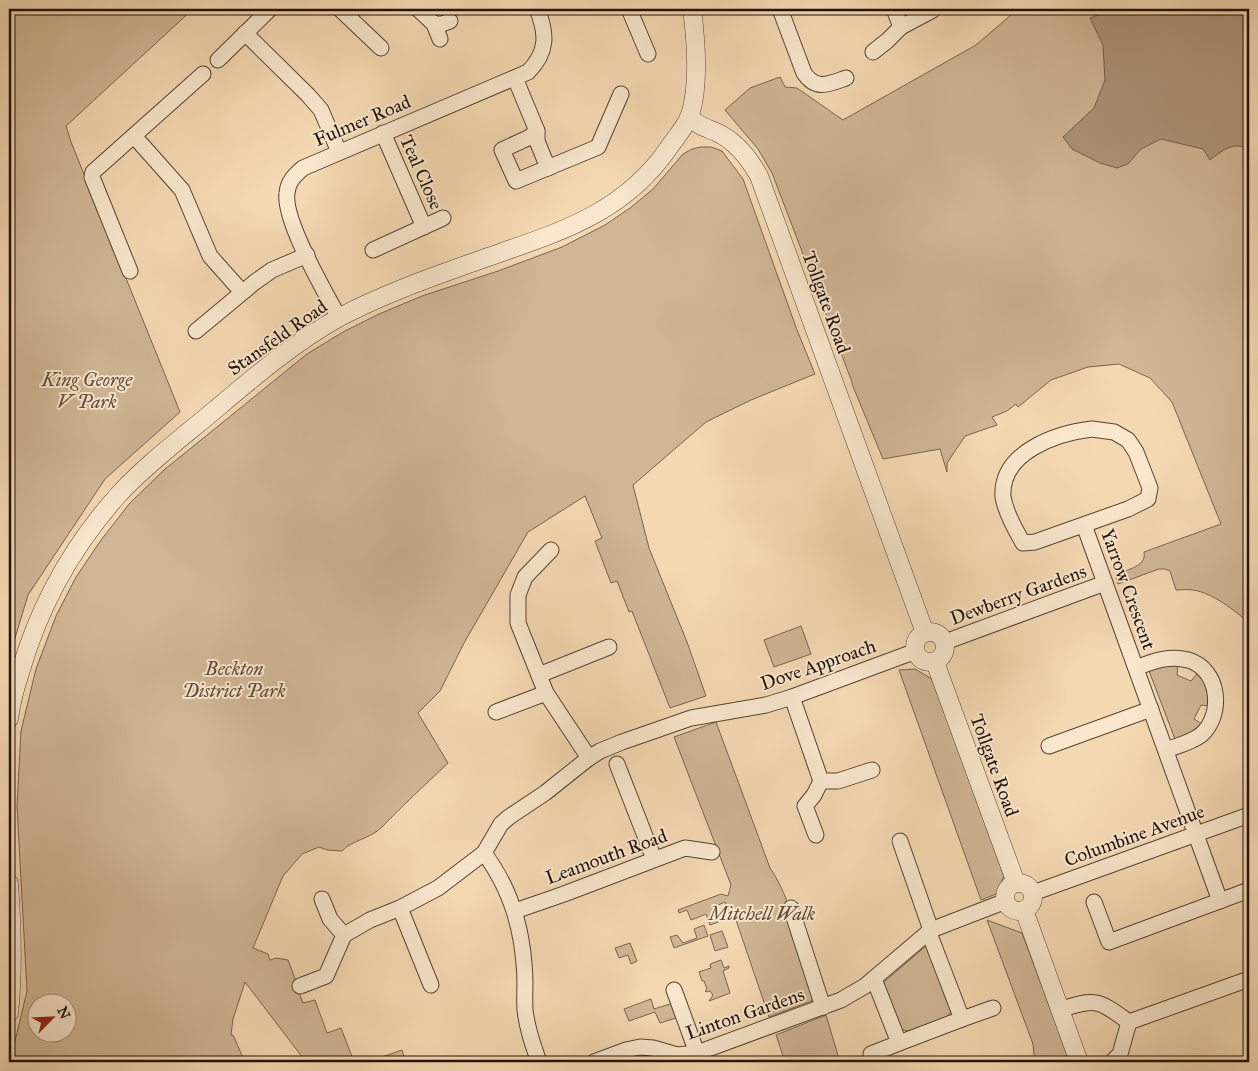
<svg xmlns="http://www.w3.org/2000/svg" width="1258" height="1071" font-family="'IM FELL Great Primer',serif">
<rect width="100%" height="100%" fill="#f4d8b2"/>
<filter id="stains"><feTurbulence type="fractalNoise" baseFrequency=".004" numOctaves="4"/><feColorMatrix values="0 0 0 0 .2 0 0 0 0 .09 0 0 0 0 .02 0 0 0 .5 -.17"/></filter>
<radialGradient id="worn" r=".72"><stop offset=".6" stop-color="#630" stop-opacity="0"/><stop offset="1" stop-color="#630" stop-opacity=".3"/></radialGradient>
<g fill="#d0b695" stroke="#796450" fill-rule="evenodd">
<polygon points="9,9 193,9 66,126 71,142 180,412 105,479 28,595 9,658"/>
<path d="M1018 9H1249V623C1234 610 1213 593 1193 590 1188 589 1182 590 1176 590L1170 571 1165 569H1159L1118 584 1115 574C1126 570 1147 567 1144 552L1221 524 1172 402 1150 378 1119 364 1088 367 1051 380 1018 407 1016 404 1007 411 992 417 997 425 965 436 947 463V472L940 449 883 459 852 384V382L772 173 758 149 725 110 750 88 780 77 785 87 797 88 843 120 976 45Z"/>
<path d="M701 147H711L722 151 743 179 797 330 815 374 751 400 706 422 633 485 649 548 687 642 706 696 670 708 632 611 629 612 617 581 611 583 595 541 602 538 585 496 528 532 464 643 440 691 418 713 448 763C426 784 402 806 382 827 370 839 352 840 342 851L327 850 319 847 302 854 283 876 253 948 268 954 270 960 276 958 288 960 299 989 298 990 303 1003 315 1000 327 1033 341 1028 354 1062H306L245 982 233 1019 231 1035H233L244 1060 238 1062H10L27 991 17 806 21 731 36 669 56 616 76 577 101 540 130 503 164 470 307 354 343 332 379 314 422 296 498 271 562 247 605 225 630 208 653 189 683 154 692 149ZM38 1004H68V1034H38Z"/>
<polygon points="801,626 811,654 774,667 764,640"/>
<path d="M1178 664 1177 675 1191 681 1197 674C1208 685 1208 691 1209 706L1201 705 1194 719 1202 724 1185 736 1175 739 1149 671 1160 666Z"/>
<polygon points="915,669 932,679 1004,876 996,894 981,900 899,670"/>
<path d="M716 722 770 868C793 900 804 961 814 1000L769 1017 735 917 730 918 725 902 716 906 721 921 710 925 706 914 691 920 687 910 679 913 678 910 721 894 728 896 731 885 674 737Z"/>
<polygon points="987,920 1022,933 1070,1062 1036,1062 1034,1055 1033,1044"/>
<polygon points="704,925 708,936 674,948 670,937 677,935 683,943 697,938 694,929"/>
<polygon points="722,931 728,947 715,951 710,935"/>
<polygon points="630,943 637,961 631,964 628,955 619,958 615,948"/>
<polygon points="927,945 952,1010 946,1018 910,1031 903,1030 899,1026 883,983"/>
<polygon points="721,960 724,968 729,966 729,968 723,971 730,993 709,1001 713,995 710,991 706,992 705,991 707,989 704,981 702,981 699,972 711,968 710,964"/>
<polygon points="651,999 654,1009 670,1004 675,1006 679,1017 660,1023 655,1012 629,1021 624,1009"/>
<polygon points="826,1015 840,1062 785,1062 776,1035"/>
<polygon points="402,1050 406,1062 395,1062 394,1060 384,1062 382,1057"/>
</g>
<path fill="#ad9479" stroke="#75604d" d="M1116 9H1249V150C1234 140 1222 151 1210 160L1203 149 1161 139 1141 149 1128 164 1117 168 1100 163 1072 149 1063 137 1094 108 1105 80 1103 45 1090 18Z"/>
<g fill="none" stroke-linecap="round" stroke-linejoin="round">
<defs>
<g id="minor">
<polyline points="340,9 381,48"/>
<polyline points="418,9 434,24 440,39"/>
<polyline points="629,9 648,54"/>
<path d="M780 9 804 73C816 91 829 84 846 78"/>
<polyline points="894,9 901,27"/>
<polyline points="434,24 442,24 450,21"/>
<polyline points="245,33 308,95 321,110 339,152"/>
<polyline points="873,52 887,41 901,27 933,10"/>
<polyline points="218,60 270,9"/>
<polyline points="515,78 537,131 537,141 548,168"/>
<polyline points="537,131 530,137 502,150 516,181 598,147 621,94"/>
<polyline points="383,133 424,227"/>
<polyline points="134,136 182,190 210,256 242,292"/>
<polyline points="373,250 443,218"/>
<polyline points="130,271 92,177 93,172 203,74"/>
<path d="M339 318C325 292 283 220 287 193 288 181 295 175 303 168L528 72C548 52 547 33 537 9"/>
<polyline points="196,331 255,282 272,270 307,255"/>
<path d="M1092 429 1114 432 1128 440 1136 452 1150 488 1148 499 1128 509 1035 542 1023 543C1016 531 1005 510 1003 497 1000 452 1057 433 1092 429Z"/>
<polyline points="1084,525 1220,901"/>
<polyline points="551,550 525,577 518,595 518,623 546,693 589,758"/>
<polyline points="945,642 1105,583"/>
<path d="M1136 668C1153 661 1170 655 1188 660 1220 669 1224 715 1201 735 1192 742 1177 746 1166 750"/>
<polyline points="539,675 609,647"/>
<polyline points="792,697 821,781 838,781 872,770"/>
<polyline points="496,712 546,693"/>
<polyline points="1049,746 1151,709"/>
<polyline points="617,764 654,859"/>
<polyline points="816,835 805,806 814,795 821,781"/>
<polyline points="900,841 931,930"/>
<path d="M484 853C508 885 521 923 524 964 526 979 524 995 525 1010 527 1029 533 1045 539 1062"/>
<polyline points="1033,893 1249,815"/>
<polyline points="322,899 330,919 344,935"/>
<polyline points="1094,902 1109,942 1249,890"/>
<polyline points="400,908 431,985"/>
<polyline points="791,908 823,1007"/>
<polyline points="515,911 564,894 685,848 712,852"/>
<polyline points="874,979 899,1043 962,1019 929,933"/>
<polyline points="300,986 326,976 344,935 370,920 400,908 438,888 484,853 501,824 509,817 545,793 589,758 600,751 622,742 691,718 766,705 792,697 916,651"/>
<polyline points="674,990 697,1053"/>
<path d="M1060 1010C1097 997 1099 1001 1129 1022"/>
<polyline points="962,1019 993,1008"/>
<polyline points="1129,1022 1249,979"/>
<polyline points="871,1054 899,1043"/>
<polyline points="594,1062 626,1050 640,1047 653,1048 677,1055 697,1053 841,1000 865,986 931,930 1006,901"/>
<polyline points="1112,1062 1120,1054 1129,1022"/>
</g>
<g id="tertiary">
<path d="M689 117C699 126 704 127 716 132 736 141 749 158 759 176L925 633"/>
<circle cx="930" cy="647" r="15"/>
<polyline points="935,662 1016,883"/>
<path d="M9 719C11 703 15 688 20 673 39 606 73 545 120 493 149 462 184 436 216 409 255 376 295 342 340 317 387 292 438 275 488 257 560 232 625 213 670 146 677 136 686 126 690 115 700 84 696 40 692 9"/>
<path d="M9 883C12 926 14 970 9 1013"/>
<circle cx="1019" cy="897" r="14"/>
<polyline points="1024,910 1079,1062"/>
</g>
</defs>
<use href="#minor" stroke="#564334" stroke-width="17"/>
<use href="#tertiary" stroke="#564334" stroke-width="19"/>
<use href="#minor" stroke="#f8e6cd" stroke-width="15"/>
<use href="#tertiary" stroke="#f8e6cd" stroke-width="18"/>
</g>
<g text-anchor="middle" stroke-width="4" stroke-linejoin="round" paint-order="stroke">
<g font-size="19" fill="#22110a" stroke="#f8e6cd">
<text transform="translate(362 120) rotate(-23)" y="7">Fulmer Road</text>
<text transform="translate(422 172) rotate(66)" y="7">Teal Close</text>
<text transform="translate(827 302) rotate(70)" y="7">Tollgate Road</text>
<text transform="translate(277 337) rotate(-35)" y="7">Stansfeld Road</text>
<text transform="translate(1129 589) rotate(70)" y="7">Yarrow Crescent</text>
<text transform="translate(1018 594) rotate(-20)" y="7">Dewberry Gardens</text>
<text transform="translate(818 664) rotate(-19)" y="7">Dove Approach</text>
<text transform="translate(995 765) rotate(70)" y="7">Tollgate Road</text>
<text transform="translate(1134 835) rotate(-20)" y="7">Columbine Avenue</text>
<text transform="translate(606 856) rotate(-20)" y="7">Leamouth Road</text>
<text transform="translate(745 1013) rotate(-19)" y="7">Linton Gardens</text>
</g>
<g font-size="19" font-style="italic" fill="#5f4b3b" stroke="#f8e6cd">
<text x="87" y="386">King George<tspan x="87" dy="22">V Park</tspan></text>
<text x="234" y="675">Beckton<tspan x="234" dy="22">District Park</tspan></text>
<text x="762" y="920">Mitchell Walk</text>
</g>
</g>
<rect width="1258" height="1071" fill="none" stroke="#f4d8b2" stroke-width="30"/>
<rect x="10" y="10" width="1238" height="1051" fill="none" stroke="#22110a" stroke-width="2.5"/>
<rect x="15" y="15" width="1228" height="1041" fill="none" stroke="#22110a"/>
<g transform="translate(52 1018) rotate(66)"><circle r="24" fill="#f8e6cd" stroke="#a2917f"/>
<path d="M0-4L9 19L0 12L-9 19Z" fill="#8f2418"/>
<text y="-8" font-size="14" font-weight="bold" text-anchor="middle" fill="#22110a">N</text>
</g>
<rect width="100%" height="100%" filter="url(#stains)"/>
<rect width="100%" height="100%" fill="url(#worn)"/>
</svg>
